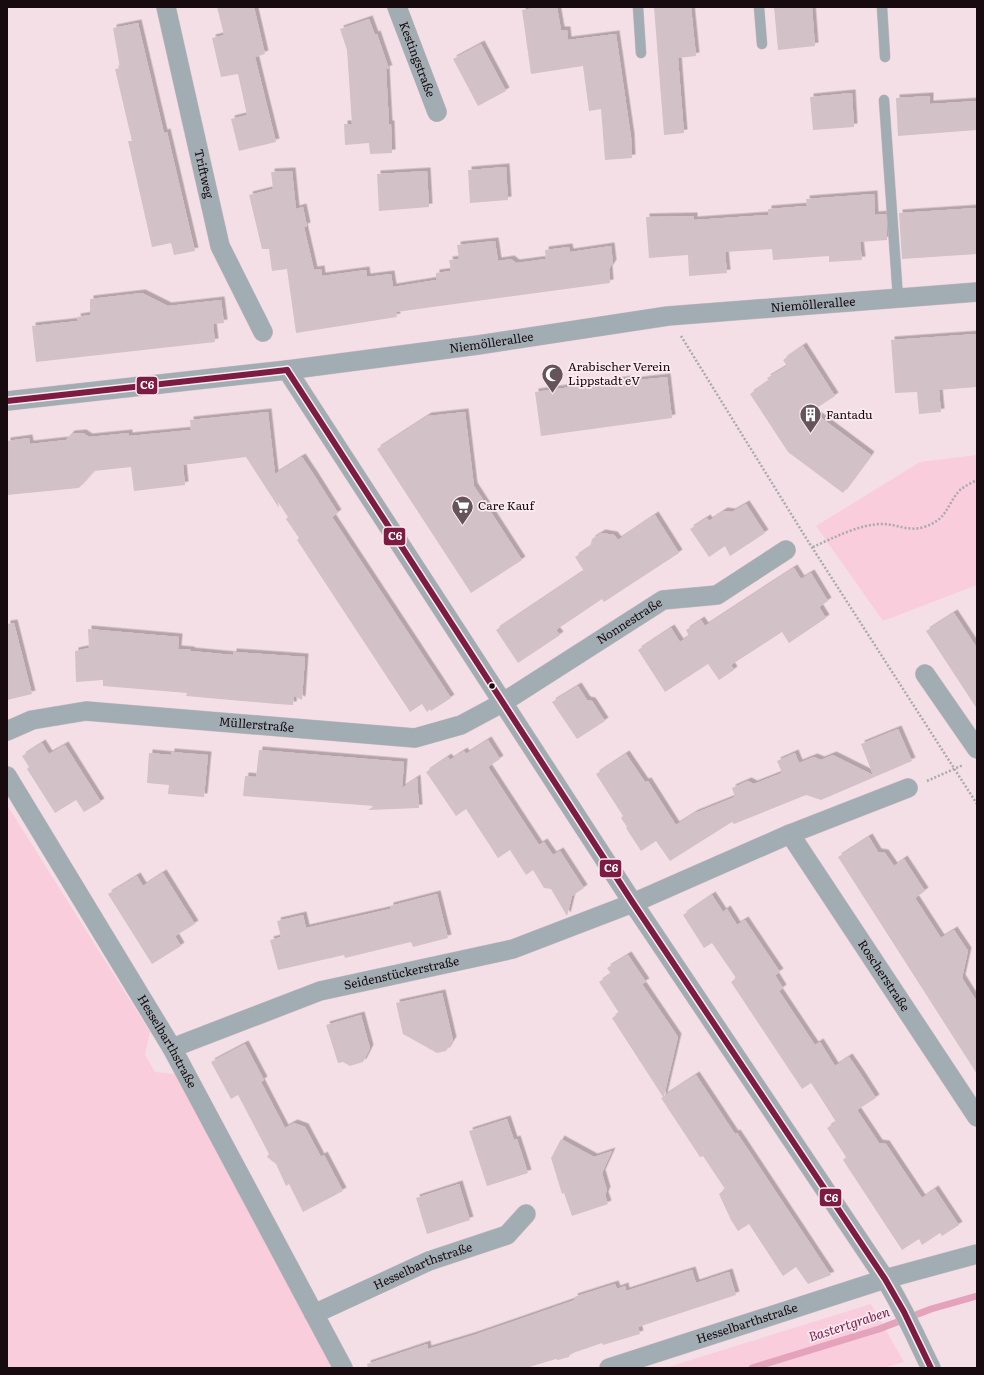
<svg xmlns="http://www.w3.org/2000/svg" width="984" height="1375" font-family="Literata,serif">
<defs>
<filter id="shadow"><feDropShadow dx="3.5" dy="-3.5" stdDeviation="0" flood-color="#0004"/></filter>
</defs>
<rect width="100%" height="100%" fill="#f5dfe6"/>
<g fill="#f9cddc">
<polygon points="977,455 977,585 883,621 816,526 920,462"/>
<polygon points="7,805 150,1032 145,1055 155,1072 175,1074 332,1368 7,1368"/>
<polygon points="871,1304 904,1362 884,1368 665,1368"/>
</g>
<g fill="none" stroke-linecap="round" stroke-linejoin="round">
<polyline stroke="#e4a3bb" stroke-width="7" points="752,1368 879,1329 931,1309 977,1296"/>
</g>
<g fill="#d2c1c6" filter="url(#shadow)">
<polygon points="217,7 254,7 265,54 255,57 276,142 239,151 231,119 247,115 238,74 221,77 212,38 224,35"/>
<polygon points="541,7 557,7 561,30 567,30 568,40 616,34 631,137 632,158 605,160 601,109 589,111 583,66 531,74 522,10"/>
<polygon points="654,7 691,7 696,56 678,58 684,133 664,135"/>
<polygon points="774,7 812,7 815,46 778,50"/>
<polygon points="369,19 375,35 377,34 389,69 386,69 389,124 391,124 392,153 370,154 369,143 345,145 344,124 352,124 347,50 340,29"/>
<polygon points="138,23 164,133 167,132 195,251 174,255 171,243 152,247 128,141 132,141 115,69 120,68 113,28"/>
<polygon points="481,44 506,91 478,106 453,59"/>
<polygon points="852,93 854,127 813,130 810,97"/>
<polygon points="930,96 930,104 977,101 977,130 898,136 896,98"/>
<polygon points="506,167 508,200 470,203 468,170"/>
<polygon points="292,171 296,209 303,207 307,226 304,227 314,270 321,269 322,276 366,270 367,277 391,274 393,287 436,280 436,273 451,271 449,260 459,259 457,245 495,241 498,261 511,259 516,263 546,259 545,250 569,247 570,252 611,246 613,263 609,269 610,283 396,312 397,317 296,333 287,269 272,271 269,249 262,249 249,195 273,189 271,172"/>
<polygon points="427,171 429,207 379,211 377,174"/>
<polygon points="874,194 875,215 886,214 887,240 860,242 862,260 829,262 829,256 773,260 772,249 725,252 727,273 689,276 688,255 649,258 646,217 694,216 694,220 768,215 768,209 807,206 806,199"/>
<polygon points="977,208 977,254 902,259 899,213"/>
<polygon points="142,293 168,306 221,300 224,323 213,324 215,342 36,362 32,326 78,321 77,317 90,315 90,299"/>
<polygon points="977,334 977,387 939,390 941,412 919,414 917,392 895,393 891,340"/>
<polygon points="803,346 835,396 812,411 871,455 843,493 788,452 750,394 769,381 767,378 787,366 783,360"/>
<polygon points="667,377 672,418 541,436 535,392 629,379 630,381"/>
<polygon points="268,412 275,474 302,457 314,475 338,513 332,517 451,698 431,711 430,709 427,712 422,704 410,712 297,540 299,538 286,519 288,517 278,502 279,508 246,457 183,465 185,485 134,491 131,467 94,471 79,488 7,495 7,441 29,438 30,444 66,440 71,434 83,433 89,437 129,433 129,436 191,430 190,420"/>
<polygon points="465,412 474,486 522,560 471,593 377,449 428,416"/>
<polygon points="746,504 765,533 730,556 725,546 709,557 690,529 707,518 709,521 724,511 732,512"/>
<polygon points="655,515 679,553 604,602 602,599 556,630 560,635 518,663 496,630 584,571 575,557 590,547 592,539 602,533 614,535 618,540"/>
<polygon points="794,568 801,579 811,573 828,601 819,607 826,618 789,643 782,632 731,665 734,670 719,680 708,664 665,692 638,650 671,628 680,642 689,636 686,630 701,620 705,626"/>
<polygon points="954,613 977,648 977,709 926,631"/>
<polygon points="14,623 32,694 7,700 7,624"/>
<polygon points="88,629 179,637 178,649 191,650 191,651 233,655 233,652 305,657 302,700 294,696 293,705 277,704 186,696 187,693 103,686 103,680 76,682 75,651 89,648"/>
<polygon points="578,686 587,700 592,701 605,721 577,739 552,702"/>
<polygon points="898,729 912,761 821,800 806,795 734,824 732,822 670,861 656,841 641,851 626,828 627,827 621,818 623,816 596,774 626,754 645,782 648,781 676,825 695,813 735,797 732,788 748,781 754,784 782,773 777,761 795,753 799,763 814,757 821,760 833,755 873,775 861,744"/>
<polygon points="488,740 500,759 488,767 539,845 544,842 553,855 560,851 584,888 572,896 567,916 551,889 544,888 533,870 526,875 510,850 498,858 466,809 456,816 426,772 448,757 450,760 464,751 466,754"/>
<polygon points="42,743 49,754 65,745 101,802 84,812 76,800 55,813 27,769 29,767 22,756"/>
<polygon points="259,750 404,762 402,788 417,778 419,808 368,810 374,806 243,796 245,776 256,777"/>
<polygon points="171,752 208,755 204,797 168,794 169,785 147,783 149,753 171,755"/>
<polygon points="869,837 878,852 885,853 894,866 904,859 925,891 915,898 941,938 954,930 968,951 962,978 977,1002 977,1074 838,857"/>
<polygon points="163,873 195,924 175,936 181,946 152,964 108,894 137,876 143,886"/>
<polygon points="437,894 448,938 413,947 411,942 345,958 344,955 278,970 270,940 281,937 277,921 303,915 306,928 390,909 390,906"/>
<polygon points="712,895 723,912 727,909 737,925 745,920 751,929 780,972 775,975 783,988 779,991 815,1045 820,1042 835,1066 849,1057 860,1073 876,1098 857,1110 879,1143 886,1144 922,1198 935,1189 959,1225 942,1236 940,1233 922,1245 919,1239 902,1250 843,1160 846,1157 827,1128 836,1122 824,1103 811,1083 802,1089 731,982 736,978 712,943 704,948 683,915"/>
<polygon points="628,955 646,982 642,984 678,1037 664,1096 696,1075 735,1134 737,1133 831,1275 808,1284 796,1267 783,1276 749,1224 738,1231 731,1220 719,1194 725,1189 703,1156 700,1157 661,1098 663,1097 612,1018 619,1013 599,982 611,974 607,968"/>
<polygon points="442,993 453,1040 446,1051 437,1053 403,1034 396,1003"/>
<polygon points="361,1015 370,1048 363,1062 350,1066 343,1062 338,1063 326,1025"/>
<polygon points="245,1044 264,1080 261,1082 285,1128 294,1123 305,1127 321,1157 324,1155 343,1191 303,1212 289,1184 286,1186 276,1164 267,1157 269,1154 238,1095 231,1099 211,1062"/>
<polygon points="507,1119 514,1140 517,1139 528,1173 487,1186 469,1131"/>
<polygon points="561,1139 594,1157 612,1151 602,1173 607,1190 605,1195 608,1204 572,1216 564,1193 562,1194 551,1158"/>
<polygon points="459,1184 470,1220 427,1234 416,1198"/>
<polygon points="692,1270 696,1283 729,1272 736,1295 638,1327 640,1334 603,1345 602,1343 570,1354 569,1357 558,1360 556,1359 526,1368 368,1368 367,1364 427,1344 428,1349 474,1335 575,1300 574,1297 615,1284 617,1289 625,1286 626,1291"/>
</g>
<g fill="none" stroke-linecap="round" stroke-linejoin="round">
<defs>
<g id="service">
<polyline points="638,7 641,53"/>
<polyline points="759,7 762,44"/>
<polyline points="882,7 885,57"/>
<polyline points="884,100 898,298"/>
</g>
<g id="minor">
<path id="s1" d="M166 7 220 246 263 332"/>
<path id="s2" d="M397 7 437 112"/>
<path d="M287 370 633 903 885 1279C903 1307 916 1338 931 1368"/>
<path id="s3" d="M7 401 287 370 478 345 668 316 977 292"/>
<polyline points="925,674 977,749"/>
<path id="s4" d="M7 731 32 720 86 711 415 738 461 725 502 703 663 600 717 595 786 550"/>
<path id="s5" d="M7 776 172 1048 343 1368"/>
<path id="s6" d="M790 834 977 1117"/>
<path id="s7" d="M172 1048 320 991 513 949 633 903 790 834 908 788"/>
<path id="s8" d="M314 1314 429 1261 507 1235 526 1214"/>
<path id="s9" d="M609 1368 885 1279 977 1254"/>
</g>
</defs>
<use href="#service" stroke="#d0bfc4" stroke-width="11"/>
<use href="#minor" stroke="#d0bfc4" stroke-width="20"/>
<g stroke="#a9aab0" stroke-width="2.5" stroke-dasharray="2 2" stroke-linecap="butt">
<polyline points="681,336 806,538 977,804"/>
<path d="M813 547C833 538 860 524 882 524 897 524 909 532 924 527 949 519 946 504 961 489 966 486 972 482 977 480"/>
<polyline points="927,781 963,765"/>
</g>
<use href="#service" stroke="#a1acb3" stroke-width="10"/>
<use href="#minor" stroke="#a1acb3" stroke-width="19"/>
<defs>
<g id="bus-1">
<polyline points="287,370 633,903 885,1279 904,1312 931,1368"/>
<polyline points="7,401 287,370"/>
</g>
</defs>
<use href="#bus-1" stroke="#fbebf0" stroke-width="9"/>
<use href="#bus-1" stroke="#7d1c42" stroke-width="6"/>
</g>
<defs>
<symbol id="mosque-pin" viewBox="-11 -11 22 30"><path d="M0 17L-7.5 6A9.5 9.5 0 1 1 7.5 6Z" fill="#65555a" stroke="#fbebf0"/><path d="M3.5-4.9A6 6 0 1 0 3.5 4.9A5 5 0 1 1 3.5-4.9Z" fill="#fff"/></symbol>
<symbol id="building-pin" viewBox="-11 -11 22 30"><path d="M0 17L-7.5 6A9.5 9.5 0 1 1 7.5 6Z" fill="#65555a" stroke="#fbebf0"/><path d="M-4-6H4V6H1V3H-1V6H-4ZM-2.5-4.3h1.7v1.8h-1.7ZM.8-4.3h1.7v1.8H.8ZM-2.5-1h1.7V.8h-1.7ZM.8-1h1.7V.8H.8Z" fill="#fff"/></symbol>
<symbol id="supermarket-pin" viewBox="-11 -11 22 30"><path d="M0 17L-7.5 6A9.5 9.5 0 1 1 7.5 6Z" fill="#65555a" stroke="#fbebf0"/><path d="M-6-5.5h2.5l.6 2H6L4.5 2H-2.5L-4.4-4H-6ZM-1.5 3.2a1.3 1.3 0 1 0 .1 0ZM3 3.2a1.3 1.3 0 1 0 .1 0Z" fill="#fff"/></symbol>
</defs>
<g fill-rule="evenodd">
<use href="#mosque-pin" x="540" y="362" width="25" height="34"/>
<use href="#building-pin" x="798" y="402" width="25" height="34"/>
<use href="#supermarket-pin" x="450" y="494" width="25" height="34"/>
</g>
<circle fill="#170b0f" stroke="#fbebf0" stroke-width="1.5" cx="492" cy="686" r="3.5"/>
<g text-anchor="middle" stroke-width="3.5" stroke-linejoin="round" paint-order="stroke">
<g font-size="12" fill="#170b0f" stroke="#fbebf0">
<text dy="4" stroke="none"><textPath href="#s2" startOffset="56">Kestingstraße</textPath></text>
<text dy="4" stroke="none"><textPath href="#s1" startOffset="171">Triftweg</textPath></text>
<text dy="4" stroke="none"><textPath href="#s3" startOffset="812">Niemöllerallee</textPath></text>
<text dy="4" stroke="none"><textPath href="#s3" startOffset="488">Niemöllerallee</textPath></text>
<text dy="4" stroke="none"><textPath href="#s4" startOffset="658">Nonnestraße</textPath></text>
<text dy="4" stroke="none"><textPath href="#s4" startOffset="253">Müllerstraße</textPath></text>
<text dy="4" stroke="none"><textPath href="#s7" startOffset="242">Seidenstückerstraße</textPath></text>
<text dy="4" stroke="none"><textPath href="#s6" startOffset="170">Roscherstraße</textPath></text>
<text dy="4" stroke="none"><textPath href="#s5" startOffset="310">Hesselbarthstraße</textPath></text>
<text dy="4" stroke="none"><textPath href="#s8" startOffset="119">Hesselbarthstraße</textPath></text>
<text dy="4" stroke="none"><textPath href="#s9" startOffset="145">Hesselbarthstraße</textPath></text>
</g>
<g font-size="12" fill="#170b0f" stroke="#fbebf0" text-anchor="start">
<text x="568" y="371">Arabischer Verein<tspan x="568" dy="14">Lippstadt eV</tspan></text>
<text x="826" y="419">Fantadu</text>
<text x="478" y="510">Care Kauf</text>
</g>
<g font-size="13" font-style="italic" fill="#7e1c4b" stroke="#fbebf0">
<text transform="translate(849 1324) rotate(-18)" y="5">Bastertgraben</text>
</g>
</g>
<g stroke="#fbebf0" stroke-width="1.5">
<rect x="136" y="376" width="22" height="19" rx="4" fill="#7d1c42"/>
<rect x="383" y="527" width="23" height="19" rx="4" fill="#7d1c42"/>
<rect x="599" y="859" width="23" height="19" rx="4" fill="#7d1c42"/>
<rect x="819" y="1188" width="23" height="19" rx="4" fill="#7d1c42"/>
</g>
<g font-size="11" text-anchor="middle" font-weight="bold" fill="#fff">
<text x="147" y="389">C6</text>
<text x="395" y="540">C6</text>
<text x="611" y="872">C6</text>
<text x="831" y="1202">C6</text>
</g>
<rect width="984" height="1375" fill="none" stroke="#170b0f" stroke-width="16"/>
</svg>
